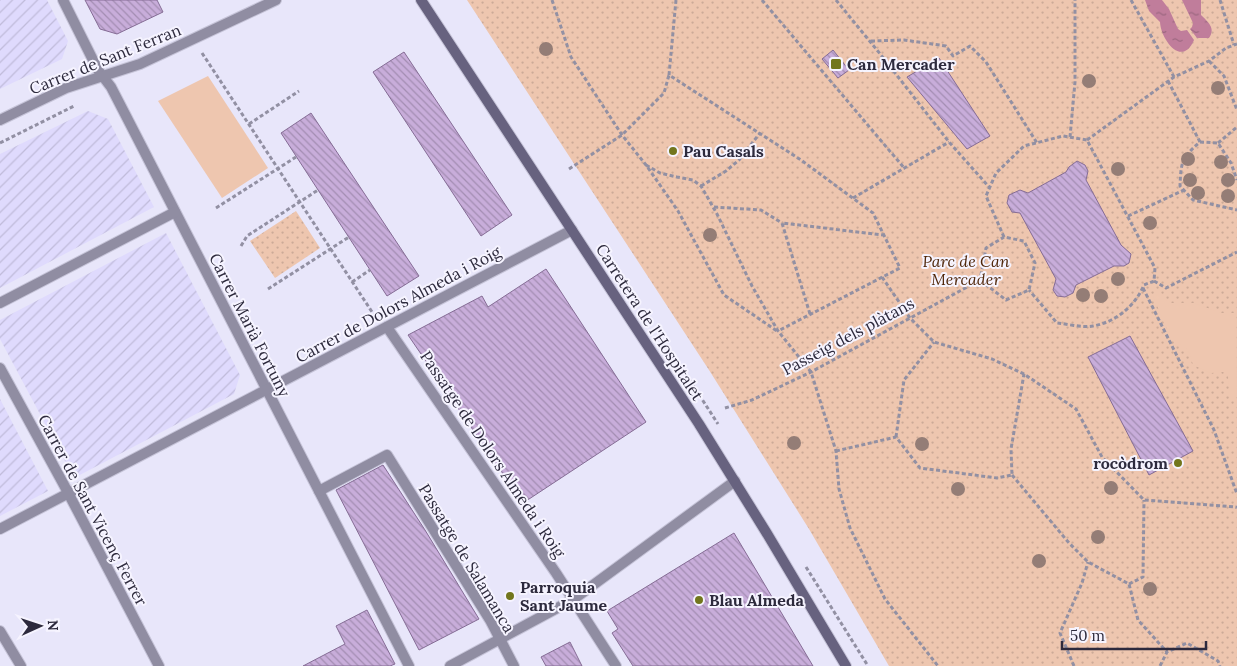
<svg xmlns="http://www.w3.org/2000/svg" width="1237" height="666" font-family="Lora,serif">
<defs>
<pattern id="industrial-furrows" width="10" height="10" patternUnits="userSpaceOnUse" patternTransform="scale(1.25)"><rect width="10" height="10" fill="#dfdafd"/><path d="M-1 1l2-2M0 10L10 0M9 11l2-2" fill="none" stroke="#c0bbda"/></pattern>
<pattern id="park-dots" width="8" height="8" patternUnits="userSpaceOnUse" patternTransform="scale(1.25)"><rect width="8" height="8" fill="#eec6af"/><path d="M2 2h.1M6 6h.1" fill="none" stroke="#ccaa97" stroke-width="1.8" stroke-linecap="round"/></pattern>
<pattern id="water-ripples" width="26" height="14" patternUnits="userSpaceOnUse" patternTransform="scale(1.25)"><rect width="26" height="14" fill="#c07d9b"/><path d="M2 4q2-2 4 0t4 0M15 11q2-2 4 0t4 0" fill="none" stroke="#9c6780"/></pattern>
<pattern id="building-back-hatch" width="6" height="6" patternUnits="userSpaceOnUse" patternTransform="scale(1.25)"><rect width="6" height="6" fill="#c8adda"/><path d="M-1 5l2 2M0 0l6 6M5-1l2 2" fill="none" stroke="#a38db2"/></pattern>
</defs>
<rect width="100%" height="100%" fill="#e8e6fa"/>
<g fill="url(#industrial-furrows)">
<polygon points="0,0 47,0 68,41 62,59 0,89"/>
<polygon points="88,111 108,119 154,207 0,288 0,154"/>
<polygon points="166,233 240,375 234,394 74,478 0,339 0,320"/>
<polygon points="0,399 48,491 0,516"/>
</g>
<g fill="url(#park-dots)">
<polygon points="467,0 1237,0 1237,666 889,666 809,529 709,370"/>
<polygon points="296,211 320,248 275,278 250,241"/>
</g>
<g fill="#eec6af">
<polygon points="208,76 268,168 222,198 158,101"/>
<path d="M1160 294 1167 301 1172 303H1194L1221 313H1236L1237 398 1236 396H1232L1229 390 1228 375 1223 372 1211 373 1193 365C1188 344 1184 350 1172 337 1166 330 1158 306 1153 296Z"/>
</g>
<g fill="url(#water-ripples)">
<path d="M1145 0H1162L1169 9 1178 29 1181 31 1187 30 1194 40C1182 68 1161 40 1160 22L1149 11Z"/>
<path d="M1182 0H1201V15C1208 22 1216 28 1209 38H1197L1190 29 1192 27 1193 23Z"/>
</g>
<g fill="url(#building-back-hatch)" stroke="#856c95">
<polygon points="85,0 157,0 163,12 117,34 100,29"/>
<polygon points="833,50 849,70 838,78 822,59"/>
<polygon points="404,52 512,215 481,236 373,72"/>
<polygon points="939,58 990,136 967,149 907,77"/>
<polygon points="311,113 419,276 387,296 281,133"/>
<polygon points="1077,161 1085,165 1088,171 1086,180 1121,245 1131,254 1129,263 1124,266 1114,266 1076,285 1073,293 1065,297 1057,296 1053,290 1056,279 1020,213 1012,212 1007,203 1009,195 1020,190 1028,193 1066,172 1069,167"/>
<polygon points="546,269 646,422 523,503 408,335 482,296 488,307"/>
<polygon points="1130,336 1193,451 1149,475 1088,357"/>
<polygon points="383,465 425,530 479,619 419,650 336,490"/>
<polygon points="734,533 813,666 633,666 612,633 618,629 607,611"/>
<polygon points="367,610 395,664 390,666 303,666 345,644 336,626"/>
<polygon points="570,642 582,666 546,666 541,657"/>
</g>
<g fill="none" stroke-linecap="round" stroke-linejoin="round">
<defs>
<g id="street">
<polyline points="63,0 98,70 111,87 126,116 409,666"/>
<polyline points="0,120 66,88 140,64 276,0"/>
<polyline points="0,303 175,212"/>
<polyline points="387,327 556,573 616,666"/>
<polyline points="0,368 64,485 159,666"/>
<polyline points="319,491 387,455 490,620 514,666"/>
<polyline points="0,529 572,230"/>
<polyline points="0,631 21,666"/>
<polyline points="450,666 574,599 735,481"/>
</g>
<polyline id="secondary" points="421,0 699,424 766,532 846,666"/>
</defs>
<use href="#street" stroke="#c6c4d8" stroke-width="12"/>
<use href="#secondary" stroke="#c6c4d8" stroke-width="12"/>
<g stroke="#9290a3" stroke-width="3" stroke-dasharray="4 2.5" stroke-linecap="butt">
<polyline points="552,0 571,57 622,135 646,165 678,211 724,295 777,331"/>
<polyline points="676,0 669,75 801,160 873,213 900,268 778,331"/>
<polyline points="762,0 905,169"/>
<polyline points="836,0 881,55 949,142 990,188"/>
<polyline points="1131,0 1174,77"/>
<polyline points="1220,0 1234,45"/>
<polyline points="871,41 904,40 946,46 953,56 970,46 986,62 1037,143"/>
<polyline points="202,53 376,318"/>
<polyline points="1209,61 1224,76 1237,110"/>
<path d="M1168 81 1200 142C1181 158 1181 163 1180 186L1193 200 1237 210"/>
<polyline points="249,124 299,91"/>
<polyline points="1070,137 1075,82 1075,0"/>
<polyline points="1087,140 1174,77 1209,61 1226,48 1237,44"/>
<polyline points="1200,142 1218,143 1231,163 1237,180"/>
<polyline points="0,143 74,106"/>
<polyline points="1218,143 1237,127"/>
<polyline points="646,165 660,173 677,177 693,180 701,186 717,214 752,286 778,331 811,372 836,451 839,489 850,528 885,599 938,666"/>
<polyline points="569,169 622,135 664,93 669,75"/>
<polyline points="701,186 726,171 739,160 760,133"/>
<polyline points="853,198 949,142"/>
<polyline points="714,207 761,210 782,223"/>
<polyline points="216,208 296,157"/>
<polyline points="1128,216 1184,190"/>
<path d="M1004 237 986 196 996 173 1024 146 1063 136 1087 140 1155 268 1154 281 1144 285C1135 306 1116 322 1093 326 1082 328 1068 324 1057 323L1029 290"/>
<polyline points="241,246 247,236 318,190"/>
<polyline points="882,277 910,318 934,342 992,359 1024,374 1076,409 1102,457 1144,500 1236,507 1237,508"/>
<polyline points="1154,281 1166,288 1237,252"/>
<polyline points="352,282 370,270"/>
<polyline points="1143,288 1214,430 1237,494"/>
<polyline points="268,289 349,237"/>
<polyline points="810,314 782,223 883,235"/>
<polyline points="678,362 718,424"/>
<polyline points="725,408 752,400 811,372 980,280 1006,300 1029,290 1035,263 1024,241 1004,237 986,248 980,280"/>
<polyline points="896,437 904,380 934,342"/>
<polyline points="836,451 896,437 920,468 997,478 1012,475 1011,449 1024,374"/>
<polyline points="1012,475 1069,543 1088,562 1129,584 1138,620 1167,652"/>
<polyline points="806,567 868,666"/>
<polyline points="1129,584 1143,577 1144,500"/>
<polyline points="1074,666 1060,633 1082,583 1088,562"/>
<polyline points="1160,666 1167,652 1187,643 1218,661 1220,666"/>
</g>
<use href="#street" stroke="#908da2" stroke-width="10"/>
<use href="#secondary" stroke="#67627f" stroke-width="10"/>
</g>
<g fill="#947d76">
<circle cx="546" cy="49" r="7"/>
<circle cx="1089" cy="81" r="7"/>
<circle cx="1218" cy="88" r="7"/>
<circle cx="1188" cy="159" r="7"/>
<circle cx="1221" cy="162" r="7"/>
<circle cx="1118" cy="169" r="7"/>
<circle cx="1190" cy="180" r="7"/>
<circle cx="1228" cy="180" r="7"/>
<circle cx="1198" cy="193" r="7"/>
<circle cx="1228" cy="196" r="7"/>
<circle cx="1150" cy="223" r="7"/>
<circle cx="710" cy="235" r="7"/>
<circle cx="1118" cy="279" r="7"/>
<circle cx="1083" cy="295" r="7"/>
<circle cx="1101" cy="296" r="7"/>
<circle cx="794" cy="443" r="7"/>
<circle cx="922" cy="444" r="7"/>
<circle cx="1111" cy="488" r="7"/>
<circle cx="958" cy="489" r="7"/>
<circle cx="1098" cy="537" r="7"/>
<circle cx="1039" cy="561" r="7"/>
<circle cx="1150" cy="589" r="7"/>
</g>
<g fill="#72761d" stroke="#f6f4ff" stroke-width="2">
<rect x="830" y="58" width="12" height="12" rx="2.5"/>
<circle cx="673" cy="151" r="5"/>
<circle cx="1178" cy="463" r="5"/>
<circle cx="510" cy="596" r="5"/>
<circle cx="699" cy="600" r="5"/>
</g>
<g text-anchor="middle" stroke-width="4" stroke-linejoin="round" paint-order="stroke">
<g font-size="16" fill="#2d2a3d" stroke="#f6f4ff">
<text transform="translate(105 59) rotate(-22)" y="6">Carrer de Sant Ferran</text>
<text transform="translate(398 304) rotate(-28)" y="6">Carrer de Dolors Almeda i Roig</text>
<text transform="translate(650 322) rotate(57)" y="6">Carretera de l'Hospitalet</text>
<text transform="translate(250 325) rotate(63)" y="6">Carrer Marià Fortuny</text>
<text transform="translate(848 336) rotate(-28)" y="6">Passeig dels plàtans</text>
<text transform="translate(493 454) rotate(56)" y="6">Passatge de Dolors Almeda i Roig</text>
<text transform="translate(93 510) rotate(62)" y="6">Carrer de Sant Vicenç Ferrer</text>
<text transform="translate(467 558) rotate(59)" y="6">Passatge de Salamanca</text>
</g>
<g font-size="16" font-weight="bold" fill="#2d2a3d" stroke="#f6f4ff" text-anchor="start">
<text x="847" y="70">Can Mercader</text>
<text x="683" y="157">Pau Casals</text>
<text x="1168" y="469" text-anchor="end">rocòdrom</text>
<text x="520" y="593">Parroquia<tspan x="520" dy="18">Sant Jaume</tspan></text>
<text x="709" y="606">Blau Almeda</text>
</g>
<g font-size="16" font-style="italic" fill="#50270a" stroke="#f6f4ff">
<text x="966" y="267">Parc de Can<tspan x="966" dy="18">Mercader</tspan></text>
</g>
</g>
<g transform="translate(40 626) rotate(87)" stroke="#f6f4ff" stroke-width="4" paint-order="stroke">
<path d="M0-4L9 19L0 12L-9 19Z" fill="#2d2a3d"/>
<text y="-8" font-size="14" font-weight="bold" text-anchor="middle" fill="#2d2a3d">N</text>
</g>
<path d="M1062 641v8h144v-8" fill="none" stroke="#2d2a3d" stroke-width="2.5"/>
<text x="1070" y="641" font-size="15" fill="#2d2a3d" stroke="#f6f4ff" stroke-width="4" paint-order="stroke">50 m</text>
</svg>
